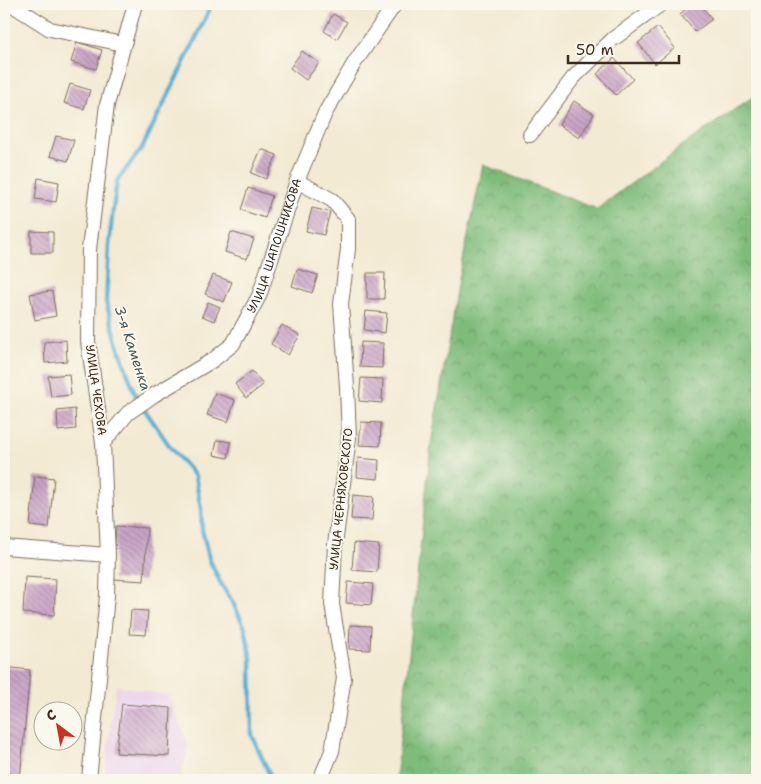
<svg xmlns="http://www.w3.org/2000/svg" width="761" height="784" font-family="'Shantell Sans',sans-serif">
<defs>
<pattern id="forest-crowns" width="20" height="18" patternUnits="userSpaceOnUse" patternTransform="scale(1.25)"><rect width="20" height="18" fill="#7ebc7a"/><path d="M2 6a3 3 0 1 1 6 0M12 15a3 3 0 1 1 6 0" fill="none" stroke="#689963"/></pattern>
<pattern id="building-back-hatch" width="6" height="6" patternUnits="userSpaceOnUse" patternTransform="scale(1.25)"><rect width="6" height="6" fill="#c9a4c8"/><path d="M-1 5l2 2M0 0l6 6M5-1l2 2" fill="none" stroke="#a486a2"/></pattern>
</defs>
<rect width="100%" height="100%" fill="#fbf7ec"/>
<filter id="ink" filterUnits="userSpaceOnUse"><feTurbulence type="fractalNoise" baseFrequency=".02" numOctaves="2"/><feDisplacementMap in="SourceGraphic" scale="10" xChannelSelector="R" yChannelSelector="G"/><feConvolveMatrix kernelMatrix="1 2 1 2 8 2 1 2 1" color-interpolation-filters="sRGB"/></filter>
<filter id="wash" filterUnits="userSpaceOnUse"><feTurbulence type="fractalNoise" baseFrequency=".0096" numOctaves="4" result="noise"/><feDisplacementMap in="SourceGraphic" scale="20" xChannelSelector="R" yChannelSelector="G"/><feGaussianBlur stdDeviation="1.12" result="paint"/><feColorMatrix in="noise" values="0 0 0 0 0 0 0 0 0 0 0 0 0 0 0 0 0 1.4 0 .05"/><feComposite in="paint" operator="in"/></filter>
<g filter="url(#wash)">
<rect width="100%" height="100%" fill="#f3ead3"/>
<polygon fill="#ead1ed" points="116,685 170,696 188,747 180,780 104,780"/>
<polygon fill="url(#forest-crowns)" stroke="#5c734c" points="757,94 757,780 396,780 431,444 459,279 483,165 597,209 683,145"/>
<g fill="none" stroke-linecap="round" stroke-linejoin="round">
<polyline stroke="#56afd3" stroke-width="4.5" points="212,4 196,38 142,148 117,181 113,209 109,245 106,302 118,346 136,397 171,448 195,476 201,509 202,530 210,561 220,582 233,603 245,628 251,659 252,735 272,780"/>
</g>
<g id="blocks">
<g fill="url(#building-back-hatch)">
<polygon points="692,4 700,4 712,19 695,32 680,14"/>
<polygon points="333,14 347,22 337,39 324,31"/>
<polygon points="658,27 675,48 655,64 638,43"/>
<polygon points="77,42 102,50 96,69 71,62"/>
<polygon points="302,51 319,63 306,80 290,68"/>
<polygon points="614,58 633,79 616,95 597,74"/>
<polygon points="70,84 90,90 84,109 64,103"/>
<polygon points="574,101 594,114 579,138 559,125"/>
<polygon points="56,136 74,140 68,161 50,156"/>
<polygon points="261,149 277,155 266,179 251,173"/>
<polygon points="38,178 59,182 56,202 35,199"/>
<polygon points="248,188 272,196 265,218 241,210"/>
<polygon points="312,208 330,212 324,235 306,231"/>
<polygon points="31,231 53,232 53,253 31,253"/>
<polygon points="231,232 254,239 247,259 225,252"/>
<polygon points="297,269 318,275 312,293 292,286"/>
<polygon points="367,273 385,273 384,299 367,299"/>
<polygon points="213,275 232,282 224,302 205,294"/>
<polygon points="52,291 56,316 35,320 30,294"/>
<polygon points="208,302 220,307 214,321 202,316"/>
<polygon points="366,311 387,313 385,333 364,330"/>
<polygon points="282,325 300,335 288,355 271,344"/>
<polygon points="66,340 67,361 45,363 44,342"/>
<polygon points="361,342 383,343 382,368 360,367"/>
<polygon points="252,371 263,385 246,398 235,384"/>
<polygon points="69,374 71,395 51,397 48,376"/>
<polygon points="361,378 383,379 382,403 359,401"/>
<polygon points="215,393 235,400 228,422 207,415"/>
<polygon points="75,409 76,429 58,431 57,411"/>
<polygon points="361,422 381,423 380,446 359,445"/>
<polygon points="217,440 231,442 228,458 214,455"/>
<polygon points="358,458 379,460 378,479 357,477"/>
<polygon points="35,476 54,478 49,528 30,526"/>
<polygon points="353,495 374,497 372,520 351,519"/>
<polygon points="116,526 147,528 144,581 113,579"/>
<polygon points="354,543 379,545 377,572 352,570"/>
<polygon points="25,577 56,579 54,615 23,613"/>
<polygon points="348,582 373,584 371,605 346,603"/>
<polygon points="131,610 148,611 146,635 129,634"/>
<polygon points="350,625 371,626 370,650 349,649"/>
<polygon points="4,667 30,670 20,780 4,780"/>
<polygon points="122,704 171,708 169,756 116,753"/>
</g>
</g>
</g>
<g filter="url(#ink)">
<use href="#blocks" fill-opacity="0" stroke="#7b6d5d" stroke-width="1"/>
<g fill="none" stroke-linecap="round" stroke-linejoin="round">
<defs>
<g id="minor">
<polyline points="11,4 50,29 123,44"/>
<polyline points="530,135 573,78 613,39 661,4"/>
<polyline points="297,181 332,200 348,219 348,249 341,304 347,387 349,438 335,545 332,604 344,678 332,751 320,780"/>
<path id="s1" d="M103 443 128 413 154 395 213 360 233 344 259 296 297 181 325 113 355 62 395 4"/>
<polyline points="4,547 108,555"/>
<polyline points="89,780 107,596 108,555 103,443 88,341 89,249 107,105 135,4"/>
</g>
</defs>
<use href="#minor" stroke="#7b6d5d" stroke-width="16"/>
<use href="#minor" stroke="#fff" stroke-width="14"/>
</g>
</g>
<g text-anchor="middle" stroke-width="4" stroke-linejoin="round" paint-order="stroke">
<g font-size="12" fill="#3b2a1e" stroke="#fbf7ec">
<text dy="4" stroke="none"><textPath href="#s1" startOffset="272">УЛИЦА ШАПОШНИКОВА</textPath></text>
<text transform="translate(96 390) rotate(82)" y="4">УЛИЦА ЧЕХОВА</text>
<text transform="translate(341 499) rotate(-84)" y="4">УЛИЦА ЧЕРНЯХОВСКОГО</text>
</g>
<g font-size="14" font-style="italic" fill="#44595d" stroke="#fbf7ec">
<text transform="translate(133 348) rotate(72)" y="5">3-я Каменка</text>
</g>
</g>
<rect width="761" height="784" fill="none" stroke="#fbf7ec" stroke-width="20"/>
<g transform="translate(58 726) rotate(328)"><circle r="24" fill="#fbf7ec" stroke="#aea59a"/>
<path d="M0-4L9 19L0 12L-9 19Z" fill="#c8321e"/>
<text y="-8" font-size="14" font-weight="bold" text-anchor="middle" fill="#3b2a1e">С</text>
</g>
<path d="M568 55v8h111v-8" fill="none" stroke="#3b2a1e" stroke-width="2.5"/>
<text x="576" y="55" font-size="15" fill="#3b2a1e" stroke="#fbf7ec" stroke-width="4" paint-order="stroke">50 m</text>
</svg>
